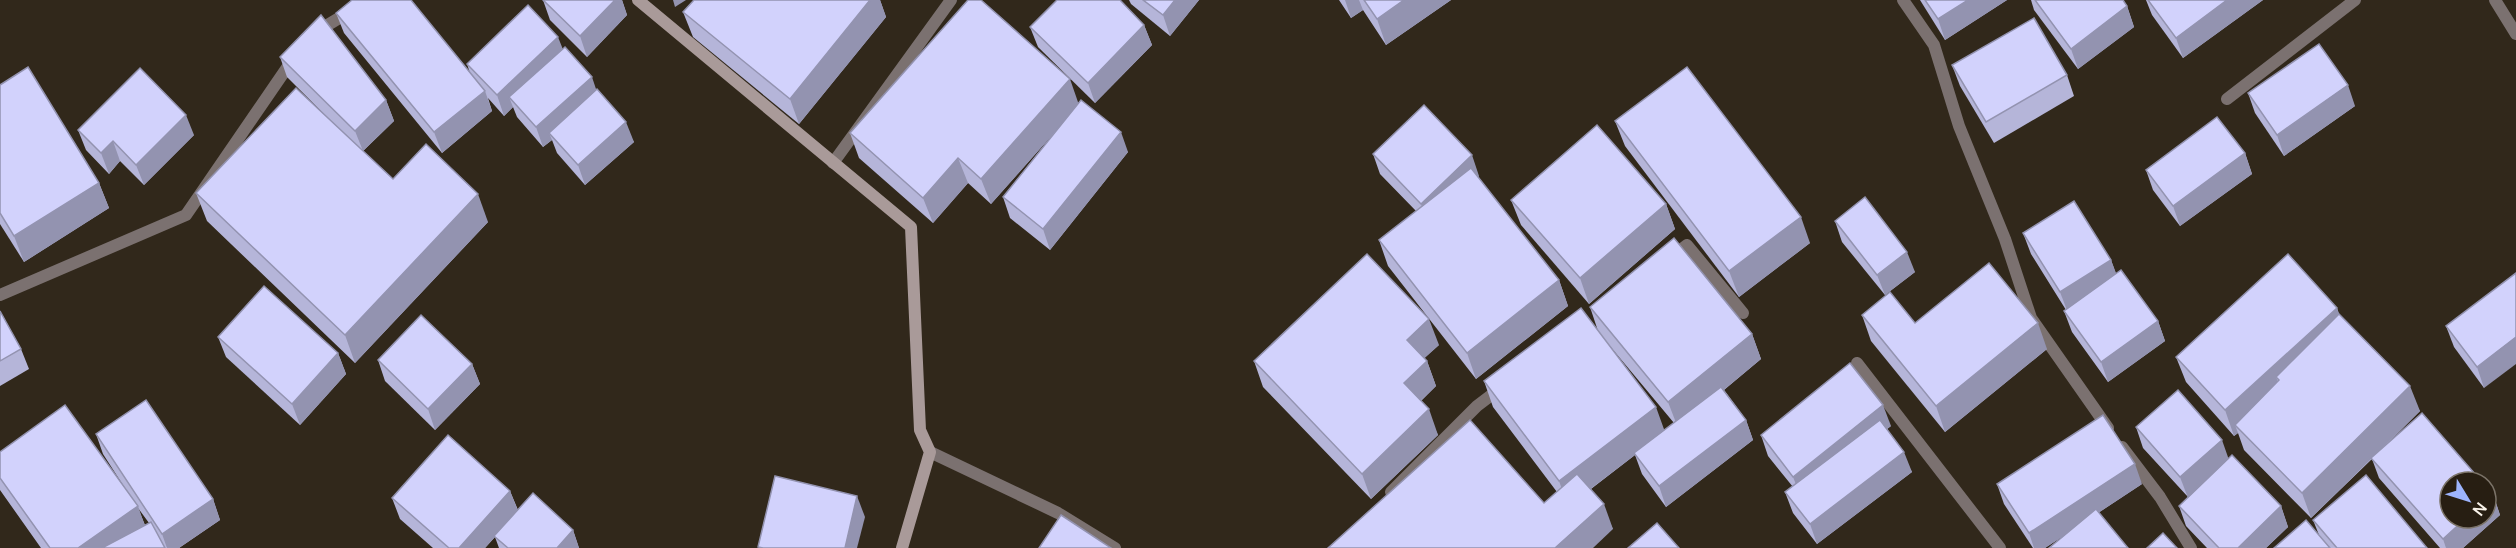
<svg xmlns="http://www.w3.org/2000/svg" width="2516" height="548" font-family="Manrope,sans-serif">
<rect width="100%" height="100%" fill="#31281b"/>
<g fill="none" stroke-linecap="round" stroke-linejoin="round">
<g stroke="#7b7170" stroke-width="12">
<polyline points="1903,0 1934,45 1959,126 2005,239 2031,318 2108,428"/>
<polyline points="2495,0 2516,34"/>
<polyline points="316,32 369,0"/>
<polyline points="2227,99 2355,0"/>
<polyline points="833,163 951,0"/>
<polyline points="1670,258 1687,245 1743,313"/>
<polyline points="0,295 186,215 293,59"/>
<polyline points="1857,363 2000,548"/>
<polyline points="2122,447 2160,497 2191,548"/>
<polyline points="930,452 1058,513 1115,548"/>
<polyline points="1391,492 1477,406 1502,387"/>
</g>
<polyline stroke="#a99a99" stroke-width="12" points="638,0 911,227 920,430 930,452 902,548"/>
</g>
<g fill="#b5b5d9" fill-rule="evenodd">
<polygon points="543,0 622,0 627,15 587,57 550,20"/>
<polygon points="694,0 880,0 886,17 799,124 693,37 683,12"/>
<polygon points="1129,0 1199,0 1170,36 1131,4"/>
<polygon points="1339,0 1451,0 1386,45 1363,10 1351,18"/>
<polygon points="1920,0 2007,0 1945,40"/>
<polygon points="2031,0 2123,0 2127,6 2134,27 2078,69 2034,10"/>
<polygon points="2146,0 2263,0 2183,58 2152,15"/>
<polygon points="336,13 470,73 467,64 563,49 596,90 634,142 585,185 557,153 552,140 543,147 517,117 513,107 504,116 488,98 492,111 442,153 344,33"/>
<polygon points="1144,25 1152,45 1095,103 1038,47 1030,27"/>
<polygon points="280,57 386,100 394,121 363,151 393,179 488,222 355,363 207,221 196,193 337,127 287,77"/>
<polygon points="1952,65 2067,75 2074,96 1994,143 1960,86"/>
<polygon points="0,85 99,183 109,208 24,262 0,224"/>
<polygon points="2248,93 2355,106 2284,156 2255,113"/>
<polygon points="1078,103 1128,152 1050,250 1010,218 1003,197 1053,134 991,204 968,183 933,223 859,158 850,133"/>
<polygon points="1615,121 1810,243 1739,297 1625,146"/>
<polygon points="78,130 194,135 144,185 120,161 109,174 86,150"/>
<polygon points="2245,153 2252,174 2180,226 2153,190 2146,170"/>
<polygon points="1373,154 1479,176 1478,177 1559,280 1568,306 1476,379 1388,266 1379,240 1416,211 1380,174"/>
<polygon points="1511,200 1666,204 1675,229 1589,304 1521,225"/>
<polygon points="1835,221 1915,272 1885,295 1842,242"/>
<polygon points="2023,233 2111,260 2116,274 2158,321 2165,341 2108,382 2072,332 2064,311 2066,310 2031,254"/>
<polygon points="2516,273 2484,388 2454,347 2446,326"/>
<path d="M1590 307 1752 334 1761 359 1724 390 1746 420 1753 440 1666 507 1642 474 1635 455 1591 489 1613 529 1544 503 1557 492 1493 407 1484 381 1598 331ZM1609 345 1674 423 1664 430Z"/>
<polygon points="2337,308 2339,314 2420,411 2387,444 2493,494 2500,515 2463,548 2440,548 2379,478 2372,459 2311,518 2244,450 2238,433 2234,436 2186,382 2176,357"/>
<polygon points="0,311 21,349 29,369 0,386"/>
<polygon points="1862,315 1915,323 2047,349 1945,432 1871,341"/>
<polygon points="218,337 338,353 346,374 300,425 226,357"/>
<polygon points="1439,345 1424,358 1427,361 1436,386 1421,401 1438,435 1371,499 1263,387 1254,361"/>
<polygon points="378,360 472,364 480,384 435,430 385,381"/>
<polygon points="1891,426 1887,429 1912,472 1817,544 1793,513 1785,492 1793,487 1768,456 1761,435"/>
<polygon points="2136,427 2228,458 2281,506 2288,527 2266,548 2207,548 2186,526 2179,506 2188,497 2143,448"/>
<path d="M96 434 213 499 220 520 179 548H41L0 490V452L130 496 103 454ZM138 508 149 523 145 525Z"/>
<polygon points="1997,484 2142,484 2045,548 2033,548 2004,504"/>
<polygon points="510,491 518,510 573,530 579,548 499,548 495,537 485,548 433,548 400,519 392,498"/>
<polygon points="2313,520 2427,548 2274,548 2319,535"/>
</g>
<g fill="#9393b0">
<polygon points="615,0 622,0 627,15 587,57 580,36"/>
<polygon points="673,0 686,0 675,7"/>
<polygon points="870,0 880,0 886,17 799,124 790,99"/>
<polygon points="1175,0 1199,0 1170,36 1163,15"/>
<polygon points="1345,0 1359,0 1363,10 1351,18"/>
<polygon points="1404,0 1451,0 1386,45 1377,19"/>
<polygon points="1968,0 2007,0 1945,40 1938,19"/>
<polygon points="2227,0 2263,0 2183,58 2176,38"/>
<polygon points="2127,6 2134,27 2078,69 2071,49"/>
<polygon points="1144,25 1152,45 1095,103 1088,83"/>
<polygon points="558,37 566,57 509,97 513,107 504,116 497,95"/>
<polygon points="592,77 599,98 549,133 552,140 543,147 536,127"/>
<polygon points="1070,79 1079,105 991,204 981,179"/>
<polygon points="2348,85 2355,106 2284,156 2277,135"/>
<polygon points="485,91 492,111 442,153 434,132"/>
<polygon points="386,100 394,121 363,151 355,131"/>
<polygon points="186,115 194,135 144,185 136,165"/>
<polygon points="626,122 634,142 585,185 578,165"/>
<polygon points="1121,132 1128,152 1050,250 1043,229"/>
<polygon points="113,141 120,161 109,174 101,153"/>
<polygon points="2245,153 2252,174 2180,226 2173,206"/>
<polygon points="1472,155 1479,176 1428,225 1421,204"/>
<polygon points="958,158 968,183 933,223 923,198"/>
<polygon points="99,183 109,208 24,262 14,236"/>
<polygon points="478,194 488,222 355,363 345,335"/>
<polygon points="1666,204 1675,229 1589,304 1580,278"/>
<polygon points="1801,217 1810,243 1739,297 1729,271"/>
<polygon points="1907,252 1915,272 1885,295 1877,275"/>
<polygon points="2111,260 2119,281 2068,313 2060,292"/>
<polygon points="1559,280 1568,306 1476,379 1467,353"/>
<polygon points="2337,308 2346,334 2279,380 2276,377 2282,392 2235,425 2238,433 2234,436 2225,410"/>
<polygon points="1429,319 1439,345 1416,366 1407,340"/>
<polygon points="2158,321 2165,341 2108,382 2101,362"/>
<polygon points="2038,323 2047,349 1945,432 1936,406"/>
<polygon points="1752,334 1761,359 1678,428 1668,402"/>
<polygon points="2516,337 2516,364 2484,388 2477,367"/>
<polygon points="338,353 346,374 300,425 292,404"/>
<polygon points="1427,361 1436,386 1413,408 1404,383"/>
<polygon points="472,364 480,384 435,430 428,409"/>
<polygon points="2410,386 2420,411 2311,518 2302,493"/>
<polygon points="1883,405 1891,426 1801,497 1793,477"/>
<polygon points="1656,407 1665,432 1634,453 1635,455 1568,506 1559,481"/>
<polygon points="1429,409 1438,435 1371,499 1362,474"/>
<polygon points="1746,420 1753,440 1666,507 1659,486"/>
<polygon points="2222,440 2229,460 2188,498 2180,477"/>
<polygon points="1904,452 1912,472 1817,544 1810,524"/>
<polygon points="2135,464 2142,484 2045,548 2034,548 2029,533"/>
<polygon points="510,491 518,511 485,548 459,548"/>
<polygon points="2493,494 2500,515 2463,548 2446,548 2443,539 2466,518 2486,518 2486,500"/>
<polygon points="857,496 865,517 857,548 845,548"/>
<polygon points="213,499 220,520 179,548 167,548 162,534"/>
<polygon points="1604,504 1613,529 1593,548 1555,548"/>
<polygon points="138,506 147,532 124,548 78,548"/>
<polygon points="2281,506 2288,527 2266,548 2238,548"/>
<polygon points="573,530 579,548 557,548"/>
</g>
<g fill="#d2d2fc" stroke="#9393b0" stroke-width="1.5">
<polygon points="352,0 411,0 485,91 434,132 336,13"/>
<polygon points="543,0 615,0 580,36"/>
<polygon points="694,0 870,0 790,99 683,12"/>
<polygon points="968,0 981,0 1070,79 981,179 958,158 923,198 850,133"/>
<polygon points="1057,0 1120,0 1144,25 1088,83 1030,27"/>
<polygon points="1143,0 1175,0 1163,15"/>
<polygon points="1364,0 1404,0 1377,19"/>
<polygon points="1925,0 1968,0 1938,19"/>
<polygon points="2035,0 2123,0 2127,6 2071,49"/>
<polygon points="2148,0 2227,0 2176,38"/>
<polygon points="528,5 558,37 497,95 467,64"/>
<polygon points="321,15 386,100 355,131 280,57"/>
<polygon points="2034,18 2067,75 1986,122 1952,65"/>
<polygon points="2319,44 2348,85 2277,135 2248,93"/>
<polygon points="565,47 592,77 536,127 509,97"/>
<polygon points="28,67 99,183 14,236 0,213 0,85"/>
<polygon points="1687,67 1801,217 1729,271 1615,121"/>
<polygon points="140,68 186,115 136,165 113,141 101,153 78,130"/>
<polygon points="296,88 393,179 426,144 478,194 345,335 196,193"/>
<polygon points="597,89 626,122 578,165 549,133"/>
<polygon points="1081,100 1121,132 1043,229 1003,197"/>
<polygon points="1424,105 1472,155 1421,204 1373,154"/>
<polygon points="2217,117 2245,153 2173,206 2146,170"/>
<polygon points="1597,125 1666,204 1580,278 1511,200"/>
<polygon points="1471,168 1559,280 1467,353 1379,240"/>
<polygon points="1865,197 1907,252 1877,275 1835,221"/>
<polygon points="2074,201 2111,260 2060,292 2023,233"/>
<polygon points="1674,238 1752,334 1668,402 1590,307"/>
<polygon points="1367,254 1429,319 1407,340 1427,361 1404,383 1429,409 1362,474 1254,361"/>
<polygon points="2288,254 2337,308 2225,410 2176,357"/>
<polygon points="1989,263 2038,323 1936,406 1862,315 1890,292 1915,323"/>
<polygon points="2121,270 2158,321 2101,362 2064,311"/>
<polygon points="2516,273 2516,337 2477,367 2446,326"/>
<polygon points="264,286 338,353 292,404 218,337"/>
<polygon points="1581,308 1656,407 1559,481 1484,381"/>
<polygon points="0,311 21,349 0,361"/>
<polygon points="2339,314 2410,386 2302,493 2235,425 2279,380 2276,377"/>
<polygon points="421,315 472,364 428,409 378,360"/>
<polygon points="1850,363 1883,405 1793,477 1761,435"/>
<polygon points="1721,387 1746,420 1659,486 1634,453"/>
<polygon points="2178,390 2222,440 2180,477 2136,427"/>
<polygon points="146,400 213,499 162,534 96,434"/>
<polygon points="65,405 138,506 78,548 50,548 0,478 0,452"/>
<polygon points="2422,413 2482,482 2450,482 2450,518 2466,518 2443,539 2371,458"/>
<polygon points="2103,415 2135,464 2029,533 1997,484"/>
<polygon points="1470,420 1544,503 1577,474 1604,504 1555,548 1328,548"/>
<polygon points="1880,420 1904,452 1810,524 1785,492"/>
<polygon points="448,435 510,491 459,548 449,548 392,498"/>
<polygon points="2232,455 2281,506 2238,548 2219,548 2179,506"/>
<polygon points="2366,475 2427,548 2337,548 2313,520"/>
<polygon points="775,476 857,496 845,548 763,548 758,547"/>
<polygon points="2486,486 2493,494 2486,500"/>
<polygon points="533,493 573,530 557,548 508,548 494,536"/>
<polygon points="2096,509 2128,548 2049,548"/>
<polygon points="1061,515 1111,548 1039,548"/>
<polygon points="2306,520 2330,548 2274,548"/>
<polygon points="151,522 165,548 102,548"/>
<polygon points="1657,523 1679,548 1628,548"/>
<polygon points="2163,533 2177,548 2147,548"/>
</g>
<g transform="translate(2468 500) rotate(128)"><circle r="28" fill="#271e12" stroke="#7b7368" stroke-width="1.5"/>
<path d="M0-4.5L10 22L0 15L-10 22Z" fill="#9db4fd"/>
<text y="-9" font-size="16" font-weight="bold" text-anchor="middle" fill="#f9f3ea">N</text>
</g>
</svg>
